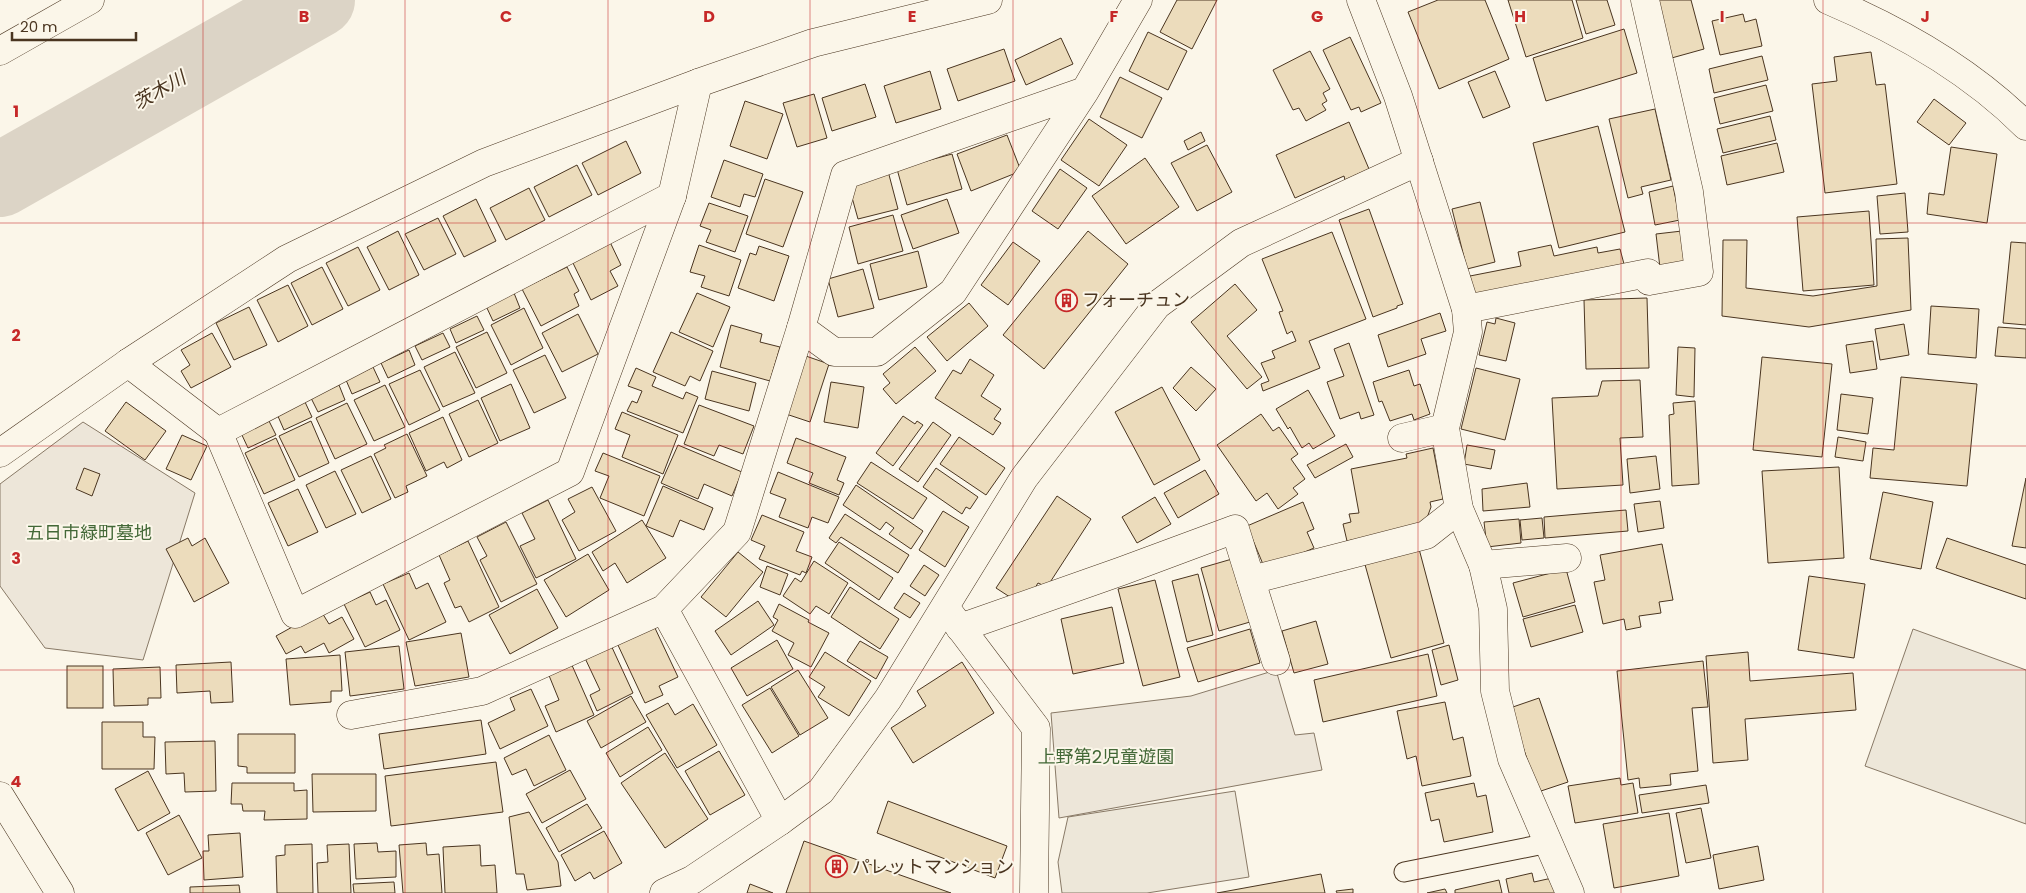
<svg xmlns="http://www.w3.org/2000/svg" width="2026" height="893" font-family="Poppins,'Noto Sans JP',sans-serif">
<rect width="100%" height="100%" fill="#fbf6e9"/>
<g fill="#ede6d9" stroke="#887966">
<polygon points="83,422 195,493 143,660 45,648 0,586 0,484"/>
<polygon points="1276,670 1295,735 1314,733 1322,770 1059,818 1051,713 1191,696"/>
</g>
<g fill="#ede7d9" stroke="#887966">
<polygon points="1913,629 2026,670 2026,824 1865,766"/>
<polygon points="1235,791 1249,877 1147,893 1062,893 1058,862 1068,817"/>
</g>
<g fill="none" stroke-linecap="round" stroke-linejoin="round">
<polyline stroke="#dcd4c6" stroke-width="74" points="0,180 318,0"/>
</g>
<g fill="#ecdcbc" stroke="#4a3520">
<polygon points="1177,0 1217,0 1192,49 1160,32"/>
<polygon points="1438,0 1485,0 1509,59 1439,89 1408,12"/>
<polygon points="1508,0 1572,0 1583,38 1526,57"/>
<polygon points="1576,0 1607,0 1615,25 1586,34"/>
<polygon points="1653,0 1691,0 1704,49 1668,59"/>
<polygon points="1743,14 1745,22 1756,19 1762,46 1720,55 1712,21"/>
<polygon points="1624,29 1637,73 1546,101 1533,58"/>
<polygon points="1148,32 1187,51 1168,90 1129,71"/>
<polygon points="1350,37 1381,103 1361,112 1359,107 1351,110 1323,50"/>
<polygon points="1061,38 1073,64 1026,85 1015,60"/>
<polygon points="1004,49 1015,81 958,101 947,69"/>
<polygon points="1310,51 1330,89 1323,93 1327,101 1322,104 1326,110 1306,121 1299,108 1293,110 1273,70"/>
<polygon points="1871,52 1876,85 1885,84 1897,184 1825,193 1812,84 1837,81 1834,57"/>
<polygon points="1762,56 1768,80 1714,93 1709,69"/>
<polygon points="930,71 941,109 896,123 884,86"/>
<polygon points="1495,71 1510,107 1483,118 1468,82"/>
<polygon points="1120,77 1162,98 1142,138 1100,117"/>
<polygon points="865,84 876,117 832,131 822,98"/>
<polygon points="1766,85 1773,111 1720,124 1714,98"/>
<polygon points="814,94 827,138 797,147 783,103"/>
<polygon points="1934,99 1966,123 1949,145 1917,122"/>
<polygon points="745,101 783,114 767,159 730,146"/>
<polygon points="1655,109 1671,180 1641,187 1643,194 1628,198 1609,119"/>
<polygon points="1770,116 1776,140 1723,153 1717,129"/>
<polygon points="1089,119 1127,145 1099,186 1061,160"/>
<polygon points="1349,122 1369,169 1345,180 1344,176 1295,198 1276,155"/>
<polygon points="1598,126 1625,232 1559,248 1533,143"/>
<polygon points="1201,132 1205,141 1188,150 1184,141"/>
<polygon points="1007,135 1021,171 971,191 957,154"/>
<polygon points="626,141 641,173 598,195 582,163"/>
<polygon points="1777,143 1784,172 1727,185 1721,156"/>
<polygon points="1207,145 1232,192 1197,211 1171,163"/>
<polygon points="1951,147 1997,154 1987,223 1927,214 1929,193 1944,195"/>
<polygon points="952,154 962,189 907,205 897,169"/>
<polygon points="1145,158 1179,207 1126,244 1092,196"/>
<polygon points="724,160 763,174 755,197 744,194 740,207 711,197"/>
<polygon points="577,165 592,195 549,217 534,187"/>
<polygon points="1060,169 1087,188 1058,229 1032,211"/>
<polygon points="888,171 898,209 858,219 848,183"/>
<polygon points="765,179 803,192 783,247 746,234"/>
<polygon points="1673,186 1680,220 1655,225 1649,192"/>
<polygon points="529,188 545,220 506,240 490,208"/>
<polygon points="1905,193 1908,232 1880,234 1877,196"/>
<polygon points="476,199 496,241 464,257 443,216"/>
<polygon points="947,199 959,233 913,249 901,215"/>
<polygon points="1480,202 1495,262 1467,269 1452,209"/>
<polygon points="709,203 748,216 735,252 706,242 711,230 700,226"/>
<polygon points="1369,209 1403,304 1397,306 1397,308 1373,317 1339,220"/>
<polygon points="1869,211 1874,285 1803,291 1797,217"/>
<polygon points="893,215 903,251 858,264 849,227"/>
<polygon points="438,218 456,254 424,270 405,234"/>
<polygon points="398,231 419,275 389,290 367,247"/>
<polygon points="1088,231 1128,264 1044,369 1003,335"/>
<polygon points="1682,231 1687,264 1660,268 1656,234"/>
<polygon points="1332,232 1366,319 1309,341 1320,368 1263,391 1261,384 1269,381 1261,363 1275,358 1272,351 1296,341 1292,331 1287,334 1279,312 1283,311 1262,259"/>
<polygon points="1908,238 1911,310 1809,327 1722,316 1723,240 1747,240 1746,288 1813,296 1877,286 1876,239"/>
<polygon points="610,242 621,265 610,271 618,286 591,300 572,261"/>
<polygon points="1013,242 1040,261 1008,305 981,285"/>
<polygon points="2011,242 2026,243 2026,325 2003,323"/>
<polygon points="699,245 741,260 729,296 701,287 705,276 690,272"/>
<polygon points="1551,245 1554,256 1597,247 1598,253 1620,249 1624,264 1474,296 1470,276 1521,266 1518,252"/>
<polygon points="759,246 789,256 774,301 738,288 750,253 756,255"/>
<polygon points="358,247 380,290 348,306 326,263"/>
<polygon points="918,251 927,287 879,300 870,264"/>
<polygon points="322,267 343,309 312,325 291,283"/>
<polygon points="567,267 579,291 574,294 579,306 541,326 522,289"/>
<polygon points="863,269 874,308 838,317 828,279"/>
<polygon points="1235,284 1257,310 1227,336 1262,377 1247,389 1191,322"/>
<polygon points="288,285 308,326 278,342 257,300"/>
<polygon points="514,293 520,308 493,321 486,306"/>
<polygon points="697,293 730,307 713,347 679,332"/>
<polygon points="1647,298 1649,368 1586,369 1584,300"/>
<polygon points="969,303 988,326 947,361 927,337"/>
<polygon points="1931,306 1979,309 1976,358 1928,354"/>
<polygon points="249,307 267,345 234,360 216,323"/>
<polygon points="524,308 543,348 511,365 491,325"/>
<polygon points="1440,313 1446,331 1421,339 1426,354 1388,367 1378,335"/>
<polygon points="578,314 598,354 562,372 542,333"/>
<polygon points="477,316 484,330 456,343 450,329"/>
<polygon points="1496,318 1515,323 1506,361 1479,355 1487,322 1495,324"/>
<polygon points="1904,324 1909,355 1880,360 1875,329"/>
<polygon points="731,325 762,334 760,342 780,347 770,381 720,367"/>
<polygon points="1998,327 2026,329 2026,358 1995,356"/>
<polygon points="487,332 507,373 476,388 456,347"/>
<polygon points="671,332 713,351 700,381 690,376 685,386 653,372"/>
<polygon points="212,333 231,367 191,388 181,371 190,365 181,350"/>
<polygon points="443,333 450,347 422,360 415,346"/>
<polygon points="1873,341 1877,369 1850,373 1846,345"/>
<polygon points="1349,343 1374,415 1361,419 1359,412 1340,419 1327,382 1344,376 1334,349"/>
<polygon points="915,347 936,371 896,404 883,389 890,383 883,374"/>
<polygon points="1678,347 1695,348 1694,397 1676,395"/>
<polygon points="409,350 415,365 388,378 381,363"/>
<polygon points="455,352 475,393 443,407 424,367"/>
<polygon points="800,354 829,364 810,422 780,412"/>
<polygon points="545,355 566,398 534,413 513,370"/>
<polygon points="1762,357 1832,364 1822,457 1753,450"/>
<polygon points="970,359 994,375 981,396 1001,409 994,419 1001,423 993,435 935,398 953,370 961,374"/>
<polygon points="373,367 380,382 352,394 346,380"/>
<polygon points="1191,367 1216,389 1196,411 1173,388"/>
<polygon points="636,368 656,377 652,386 683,399 686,392 698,397 683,433 627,411 632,401 637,403 642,391 628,386"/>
<polygon points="1476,368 1520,379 1505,440 1461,429"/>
<polygon points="420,370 440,410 409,425 389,384"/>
<polygon points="1409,370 1414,386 1420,384 1430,414 1414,420 1412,414 1390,421 1382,401 1379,402 1373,382"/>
<polygon points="712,371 756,383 749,411 705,399"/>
<polygon points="1901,377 1977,384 1967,486 1870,478 1873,448 1894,450"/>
<polygon points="1640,380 1643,437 1620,438 1623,485 1557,489 1552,398 1598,396 1602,381"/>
<polygon points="831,382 864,387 858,428 824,422"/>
<polygon points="511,384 530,428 500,441 481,398"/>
<polygon points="339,385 345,400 318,412 311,398"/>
<polygon points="385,385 405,427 374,441 354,400"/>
<polygon points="1162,387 1200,460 1154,485 1115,412"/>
<polygon points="1308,390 1335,436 1313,449 1309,443 1302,448 1290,427 1288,429 1276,409"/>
<polygon points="1841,394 1873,398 1868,434 1837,430"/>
<polygon points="478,400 498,443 469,457 449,414"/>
<polygon points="1695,401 1699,484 1672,486 1669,415 1674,414 1673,403"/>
<polygon points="126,402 166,431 145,460 105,431"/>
<polygon points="305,402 312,417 284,430 277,414"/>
<polygon points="347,403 367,444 335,459 316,418"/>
<polygon points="699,405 754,426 743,454 719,445 714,456 684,444"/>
<polygon points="622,412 678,435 663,474 622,457 630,435 615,429"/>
<polygon points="1261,414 1273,431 1279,427 1298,454 1291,459 1305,479 1293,488 1298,494 1278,509 1267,493 1256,501 1217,445"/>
<polygon points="903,416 915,424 917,421 923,425 893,466 876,453"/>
<polygon points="443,417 462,460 447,468 444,462 426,471 409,433"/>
<polygon points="269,421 276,435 248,448 241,433"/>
<polygon points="311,421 329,463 299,477 279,436"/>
<polygon points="933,422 951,435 918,482 899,469"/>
<polygon points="407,434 427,476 406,486 408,492 395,498 374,454 386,448 384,445"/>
<polygon points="182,435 207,446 191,480 166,469"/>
<polygon points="959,437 1005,468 986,495 940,464"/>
<polygon points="1838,437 1866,442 1863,461 1835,457"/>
<polygon points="276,438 295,480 264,494 245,453"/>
<polygon points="796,438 846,457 837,480 844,483 839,495 809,483 813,473 787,463"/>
<polygon points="1346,444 1353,457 1315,478 1307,465"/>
<polygon points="678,445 742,472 732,496 704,484 698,499 661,483"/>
<polygon points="1467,445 1495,450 1491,469 1464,464"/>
<polygon points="1433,448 1443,499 1430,502 1431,507 1424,526 1347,541 1343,524 1351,522 1349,514 1359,513 1351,469 1407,458 1406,454"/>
<polygon points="603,453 660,476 644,516 600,498 609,476 595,471"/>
<polygon points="371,456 391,499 362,513 341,470"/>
<polygon points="1656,456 1660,489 1630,493 1627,459"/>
<polygon points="871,462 927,498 913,519 857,483"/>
<polygon points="1839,467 1844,558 1768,563 1762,471"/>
<polygon points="84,468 100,474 92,496 76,489"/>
<polygon points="936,468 978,497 970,509 966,507 962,514 923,487"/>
<polygon points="1205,470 1219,494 1178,518 1164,493"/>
<polygon points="335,471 356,514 326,528 306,485"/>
<polygon points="778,472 839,497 828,523 812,517 808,528 779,517 786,499 770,493"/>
<polygon points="2026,478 2026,548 2012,546"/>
<polygon points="1527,483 1530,507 1483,511 1482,489"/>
<polygon points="856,485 923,531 911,549 889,534 894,528 886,522 880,530 843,505"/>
<polygon points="663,486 713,508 704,530 680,520 673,537 646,526"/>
<polygon points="592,487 616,531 579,551 562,520 575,512 568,499"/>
<polygon points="298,489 318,532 288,546 268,503"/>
<polygon points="1883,492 1933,502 1921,569 1870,559"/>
<polygon points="1057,496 1091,519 1047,587 1038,583 1030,596 1022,592 1016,601 996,588"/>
<polygon points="1155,497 1171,524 1137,543 1122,517"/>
<polygon points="548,500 576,559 536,578 520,546 535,539 522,513"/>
<polygon points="1660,501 1664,528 1638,532 1634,504"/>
<polygon points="1303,502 1314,529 1307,532 1314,548 1265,569 1247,526"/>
<polygon points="1626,510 1628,531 1545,538 1544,517"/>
<polygon points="943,511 969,527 945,567 919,550"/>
<polygon points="845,514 909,555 898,573 841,537 836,543 829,538"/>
<polygon points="762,515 804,532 796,551 812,557 806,573 802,571 800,575 759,559 765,546 751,540"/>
<polygon points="1542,518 1544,538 1522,540 1520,520"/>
<polygon points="1519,519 1521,543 1487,547 1484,522"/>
<polygon points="642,520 666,558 627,583 615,563 603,571 592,552"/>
<polygon points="506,522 537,584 501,602 480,560 487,556 477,537"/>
<polygon points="188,538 192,546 205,538 229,583 194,602 166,549"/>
<polygon points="1947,538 2026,565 2026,599 1936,568"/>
<polygon points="468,541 499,607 469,622 461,606 455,608 444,583 450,580 439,555"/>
<polygon points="839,542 893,578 879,600 825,563"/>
<polygon points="1662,544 1673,600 1659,602 1661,613 1639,616 1641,627 1626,630 1624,619 1603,624 1594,582 1605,580 1600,555"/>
<polygon points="1418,545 1444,643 1391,658 1364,561"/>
<polygon points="738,552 763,572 726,617 701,597"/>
<polygon points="588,554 609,590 566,617 544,580"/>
<polygon points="1232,559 1250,622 1219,631 1201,568"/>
<polygon points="814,561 848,583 829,614 816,606 810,614 783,596 795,578 801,582"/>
<polygon points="924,565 939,575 925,596 910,586"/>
<polygon points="767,566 788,574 780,595 760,587"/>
<polygon points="1566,569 1575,602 1523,617 1513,583"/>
<polygon points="409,573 416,589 428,583 446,622 409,640 383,584"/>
<polygon points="1198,574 1213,635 1187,642 1172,581"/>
<polygon points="1809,576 1865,584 1854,658 1798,650"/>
<polygon points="1155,580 1180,677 1143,686 1118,589"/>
<polygon points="850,587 899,619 880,649 831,617"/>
<polygon points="537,589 558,628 510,654 489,615"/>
<polygon points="370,592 376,605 386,600 400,630 365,647 344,604"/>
<polygon points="904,593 920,603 910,618 894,608"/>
<polygon points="758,601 774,625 731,655 715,631"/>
<polygon points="779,604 809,620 808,622 829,633 811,667 788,655 794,643 772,631 778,620 773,617"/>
<polygon points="1575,605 1583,632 1531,647 1523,619"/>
<polygon points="1112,607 1124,663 1073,674 1061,619"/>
<polygon points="321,611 329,624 342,617 354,639 329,653 324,643 305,653 301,646 286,654 276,636"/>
<polygon points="1316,621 1328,664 1294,673 1282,631"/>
<polygon points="654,626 678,677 659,686 663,695 645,703 617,643"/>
<polygon points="1250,629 1260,663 1198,682 1187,648"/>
<polygon points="461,633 469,677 415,686 406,642"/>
<polygon points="777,640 793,669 747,696 731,668"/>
<polygon points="860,641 888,657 876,679 847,661"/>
<polygon points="610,643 633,693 597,711 590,695 600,690 584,656"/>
<polygon points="1449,645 1458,680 1441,685 1432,650"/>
<polygon points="399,646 404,689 350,696 345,652"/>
<polygon points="825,652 871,681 849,716 818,697 825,687 809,677"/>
<polygon points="1748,652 1750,681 1853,673 1856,710 1745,719 1748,760 1713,763 1706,656"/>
<polygon points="1428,654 1437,696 1323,722 1314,680"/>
<polygon points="340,655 342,691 331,691 331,702 290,705 286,659"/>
<polygon points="1703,661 1708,707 1692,708 1698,771 1670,774 1671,785 1640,788 1639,778 1628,780 1617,671"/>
<polygon points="231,662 233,702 211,703 210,691 177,693 176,665"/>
<polygon points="962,662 994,713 913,763 891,728 926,706 917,691"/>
<polygon points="571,663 594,715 556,732 545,706 559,700 548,673"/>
<rect x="67" y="666" width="36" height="42"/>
<polygon points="160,667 161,698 148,698 148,705 114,706 113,669"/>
<polygon points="798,670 828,718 800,735 771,687"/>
<polygon points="770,688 799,736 772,753 742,705"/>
<polygon points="531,689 548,726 500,749 488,723 515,710 510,698"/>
<polygon points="631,696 646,722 601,748 587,721"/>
<polygon points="1539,698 1568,782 1538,792 1510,708"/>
<polygon points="1445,702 1453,740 1463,737 1471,776 1422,786 1416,756 1407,759 1397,711"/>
<polygon points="668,703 675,715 693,704 717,745 677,768 646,715"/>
<polygon points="481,720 486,754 384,769 379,734"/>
<polygon points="102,722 143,722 143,737 155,737 154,769 102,769"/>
<polygon points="648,727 662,750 620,777 606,753"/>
<polygon points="238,734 295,734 295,773 247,773 247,767 238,766"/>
<polygon points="549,735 566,770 534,786 526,769 512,775 504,758"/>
<polygon points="215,741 216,791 185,792 184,773 166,774 165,742"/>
<polygon points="719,751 745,795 710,815 685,771"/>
<polygon points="665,753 708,819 665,848 621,783"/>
<polygon points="496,762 503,812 391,826 385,776"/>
<polygon points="570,770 586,799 542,823 526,794"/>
<polygon points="148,771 170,813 138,831 115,789"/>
<polygon points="312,774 376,774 376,811 313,812"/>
<polygon points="1620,778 1621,785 1633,783 1638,813 1575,823 1568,786"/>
<polygon points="232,783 294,783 294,791 307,790 307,819 264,820 265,811 243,811 242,804 231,804"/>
<polygon points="1474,783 1477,797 1486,795 1493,832 1444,842 1439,819 1431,821 1425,793"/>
<polygon points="1706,785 1709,803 1642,813 1639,795"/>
<polygon points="888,801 1007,846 995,878 877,833"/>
<polygon points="587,804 602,828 559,852 546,828"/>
<polygon points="1701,808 1711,858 1686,863 1676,813"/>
<polygon points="529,812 558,862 561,886 527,890 524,874 516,874 509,817"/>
<polygon points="1669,813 1679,876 1614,888 1603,824"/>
<polygon points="179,815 202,858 168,875 146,833"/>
<polygon points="604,831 622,863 594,879 590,872 575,881 561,855"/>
<polygon points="240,833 243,877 204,880 203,851 209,851 208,835"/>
<polygon points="804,841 951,893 786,893"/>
<polygon points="377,843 378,852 396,851 396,877 356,879 354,844"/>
<polygon points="426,843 427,855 439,854 442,893 403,893 399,845"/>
<polygon points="312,844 313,893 277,893 276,856 285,855 285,845"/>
<polygon points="349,844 351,893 318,893 317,863 328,862 327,845"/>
<polygon points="480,845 481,866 495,865 497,893 445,893 443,847"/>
<polygon points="1758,846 1764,880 1719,889 1713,855"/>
<polygon points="1532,873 1534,882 1552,878 1556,893 1509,893 1506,879"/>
<polygon points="1321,874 1325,893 1217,893"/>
<polygon points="1499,880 1502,893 1455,893 1455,890"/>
<polygon points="394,882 395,893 354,893 353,884"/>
<polygon points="750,884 773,893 747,893"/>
<polygon points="239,885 240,893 190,893 190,887"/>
<polygon points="1353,889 1353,893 1337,893 1336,891"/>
<polygon points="1445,889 1447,893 1427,893"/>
</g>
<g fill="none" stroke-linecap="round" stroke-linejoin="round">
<defs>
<polyline id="service" points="1404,872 1549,843"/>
<g id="minor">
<polyline points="1361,0 1398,96 1466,309 1468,332 1445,428 1459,509 1483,565 1493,609 1495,691 1512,759 1570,893"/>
<path d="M1828 0C1899 30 1971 71 2026 126"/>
<polyline points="0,51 90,0"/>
<polyline points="1085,91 845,175 801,328 834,352 877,352 953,292 1085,91 1138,0"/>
<polyline points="1466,309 1648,273 1649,281 1699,272 1689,192 1645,0"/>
<polyline points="128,363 218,432 672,196 698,83"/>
<polyline points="218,432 295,614 570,472 672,196"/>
<polyline points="1402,438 1445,428"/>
<polyline points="0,453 128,363 287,259 484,163 698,83 813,43 988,0"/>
<polyline points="1483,565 1567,558"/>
<polyline points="1251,580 1426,535 1459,509"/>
<polyline points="664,609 780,821"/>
<polyline points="950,614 1036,728 1034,893"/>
<polyline points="960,628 1122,571 1235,529 1276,661"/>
<polyline points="351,715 482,691 664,609 737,532 801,328"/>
<polyline points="664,893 692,880 780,821 821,791 888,699 1024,478 1157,305 1241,243 1419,161"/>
</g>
<polyline id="motorway" points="0,796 60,893"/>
</defs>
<use href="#service" stroke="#4a3520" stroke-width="21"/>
<use href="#minor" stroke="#4a3520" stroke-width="29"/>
<use href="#motorway" stroke="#4a3520" stroke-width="29"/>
<use href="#service" stroke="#fbf6e9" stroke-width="19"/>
<use href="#minor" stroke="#fbf6e9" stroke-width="28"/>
<use href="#motorway" stroke="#fbf6e9" stroke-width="28"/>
</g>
<path fill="none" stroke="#c62828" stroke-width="1" stroke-opacity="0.55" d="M203 0V893M405 0V893M608 0V893M810 0V893M1013 0V893M1216 0V893M1418 0V893M1621 0V893M1823 0V893M0 223H2026M0 446H2026M0 670H2026"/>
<defs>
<symbol id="building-ring" viewBox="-11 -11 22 22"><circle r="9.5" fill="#fbf6e9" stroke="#c62828" stroke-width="1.5"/><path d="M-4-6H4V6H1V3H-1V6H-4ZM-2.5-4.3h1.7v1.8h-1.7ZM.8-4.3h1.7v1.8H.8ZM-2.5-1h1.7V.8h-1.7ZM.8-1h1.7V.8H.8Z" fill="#c62828"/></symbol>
</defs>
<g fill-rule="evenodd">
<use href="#building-ring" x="1054" y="288" width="25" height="25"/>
<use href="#building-ring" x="824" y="854" width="25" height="25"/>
</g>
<g text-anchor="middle" stroke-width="4" stroke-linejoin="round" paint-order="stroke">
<g font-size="18" fill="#4a3520" stroke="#fbf6e9" text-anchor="start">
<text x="1082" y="306">フォーチュン</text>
<text x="852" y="873">パレットマンション</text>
</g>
<g font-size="18" fill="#436837" stroke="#fbf6e9">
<text x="89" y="539">五日市緑町墓地</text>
<text x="1106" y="763">上野第2児童遊園</text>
</g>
<g font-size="19" font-style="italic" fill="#4a3520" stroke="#fbf6e9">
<text transform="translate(159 90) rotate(-30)" y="7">茨木川</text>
</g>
</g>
<g font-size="16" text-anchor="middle" font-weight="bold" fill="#c62828" stroke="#fbf6e9" stroke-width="4" stroke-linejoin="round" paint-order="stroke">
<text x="304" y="22">B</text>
<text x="506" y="22">C</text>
<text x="709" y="22">D</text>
<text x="912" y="22">E</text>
<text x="1114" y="22">F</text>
<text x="1317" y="22">G</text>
<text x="1520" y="22">H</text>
<text x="1722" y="22">I</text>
<text x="1925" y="22">J</text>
<text x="16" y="117">1</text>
<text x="16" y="341">2</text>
<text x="16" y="564">3</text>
<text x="16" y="787">4</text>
</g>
<path d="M12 32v8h124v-8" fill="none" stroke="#4a3520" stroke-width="2.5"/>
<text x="20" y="32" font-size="15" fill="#4a3520" stroke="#fbf6e9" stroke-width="4" paint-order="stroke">20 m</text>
</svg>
